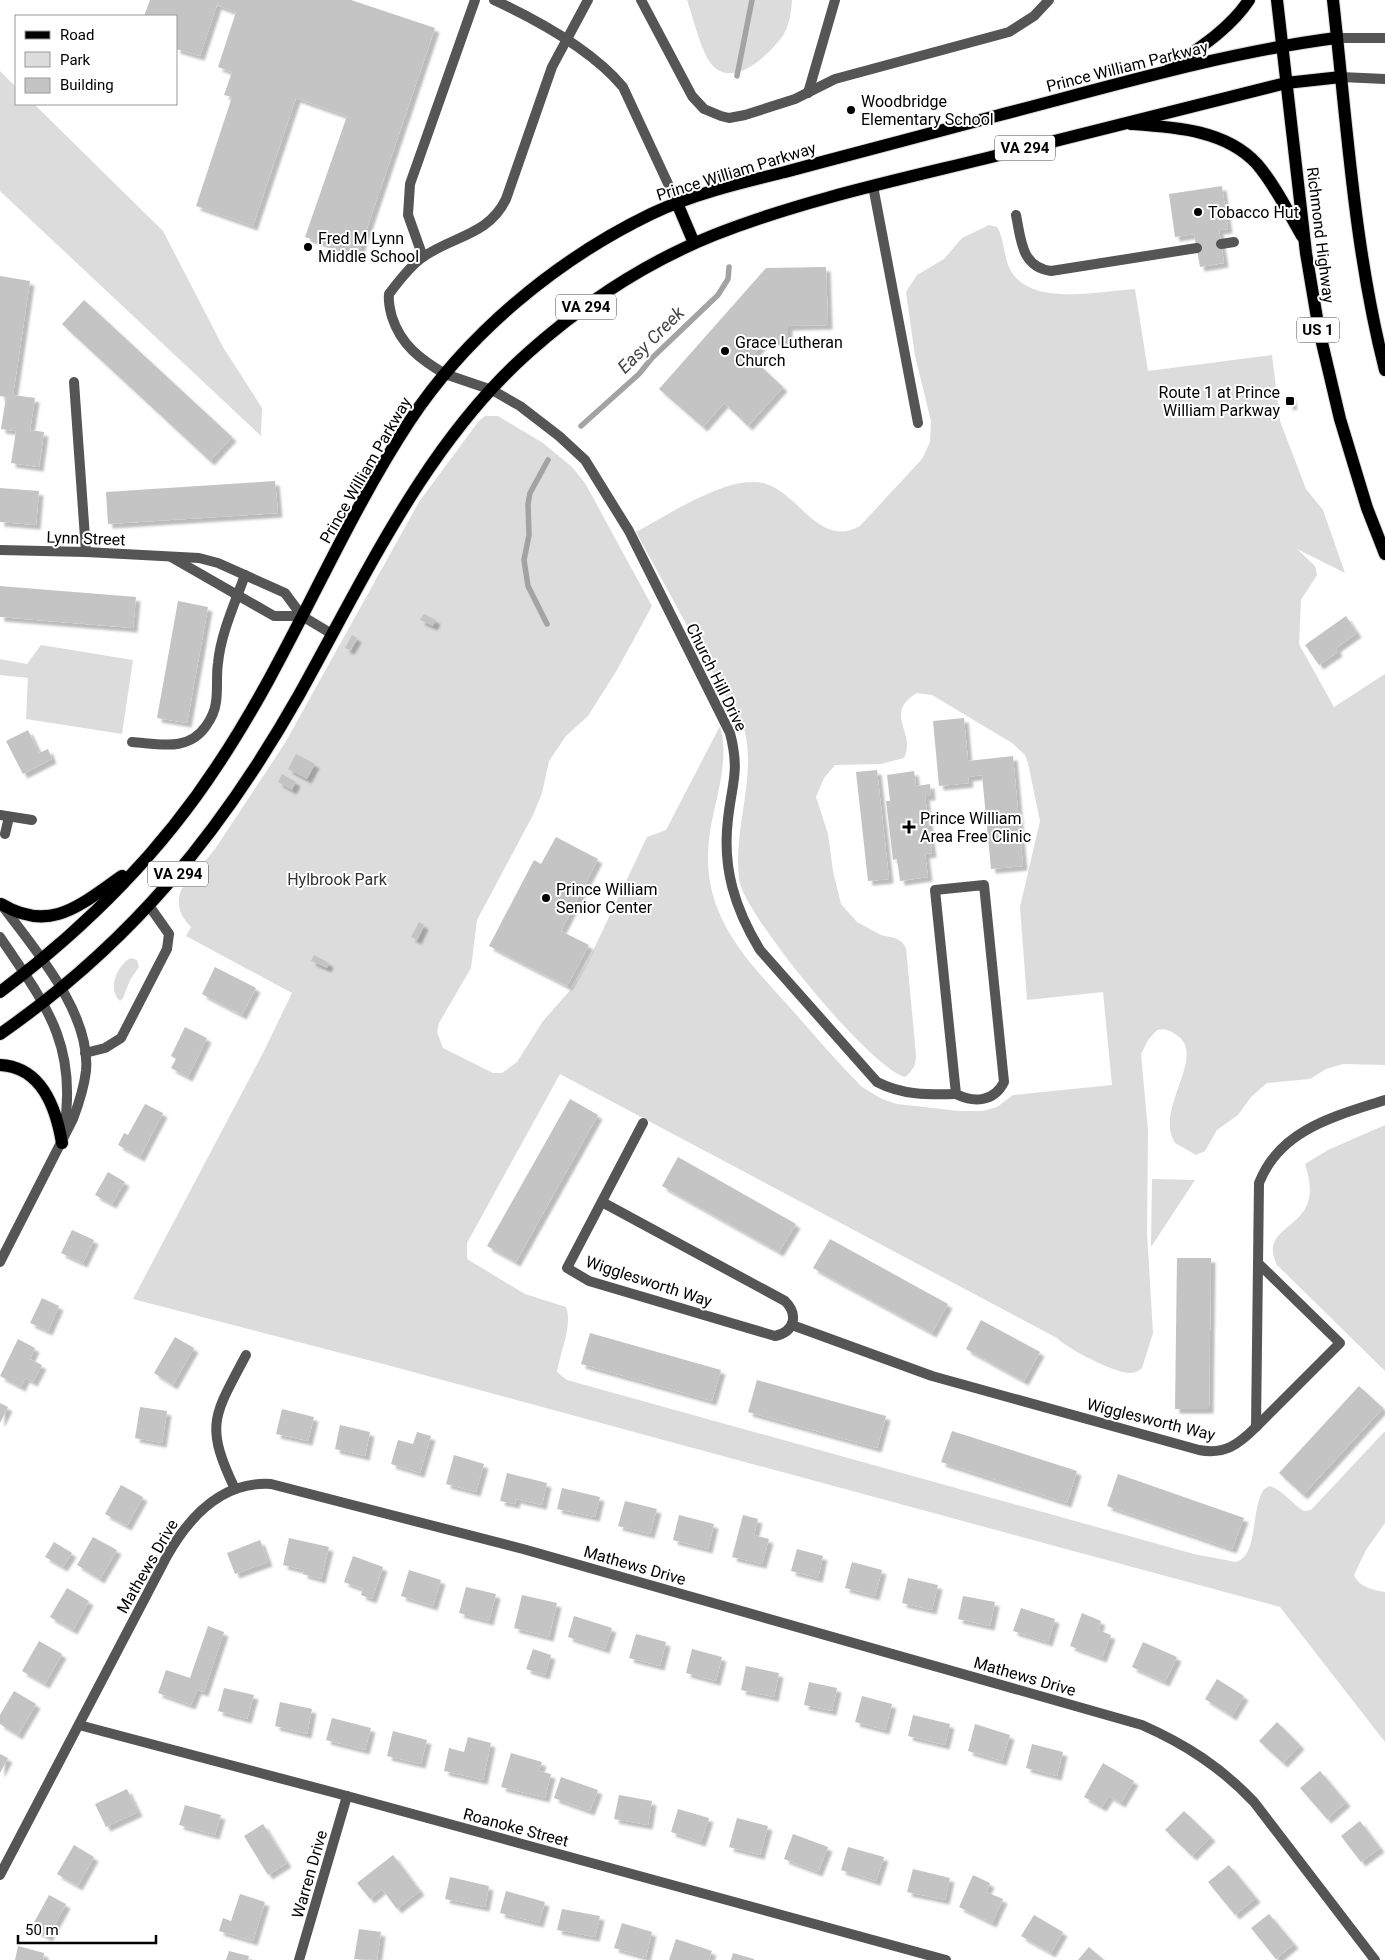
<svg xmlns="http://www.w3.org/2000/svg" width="1385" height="1960" font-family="Roboto,sans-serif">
<defs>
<filter id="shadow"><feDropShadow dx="4.5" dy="4.5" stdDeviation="1" flood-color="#0004"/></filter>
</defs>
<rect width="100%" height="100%" fill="#fff"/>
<g fill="#dcdcdc">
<path d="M687 0H792C791 12 790 23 784 34 772 52 734 90 712 65 701 52 693 17 687 0Z"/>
<polygon points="0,71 16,87 16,104 34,104 163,231 223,347 262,408 261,436 0,191"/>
<path d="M989 225 997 227C1005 240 1003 257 1011 271 1032 307 1101 291 1135 289L1148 371 1272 355 1280 421 1306 489 1323 510 1345 573 1297 549 1315 566 1317 575 1301 600 1299 644 1334 707 1385 674V1065L1343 1064 1326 1069 1310 1079 1267 1083 1251 1097 1238 1115 1217 1130 1205 1151 1196 1155 1175 1143C1153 1109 1210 1054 1175 1034 1169 1030 1164 1028 1157 1030L1148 1040 1141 1054 1148 1130 1147 1232 1153 1333 1142 1368C1138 1372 1134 1373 1128 1373 1114 1372 1067 1349 1057 1338L560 1074 467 1243V1259L525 1294 566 1307C573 1326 560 1352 557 1372L567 1380 1194 1554 1236 1562C1259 1555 1250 1510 1264 1489L1270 1486C1284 1491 1292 1504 1304 1511L1311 1510 1385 1431V1523L1366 1550 1354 1575C1359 1587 1373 1590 1385 1592V1742L1280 1607 387 1365 133 1299 264 1051 292 993 186 936 191 927C180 916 176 905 181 890L215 849 285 743 419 502 478 422 485 416H498L543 443 572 467 585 483 652 606 617 670 588 716 566 736 549 761 542 793 533 815 477 920 471 968 439 1023 437 1032 443 1048 493 1073H502L517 1062 543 1021 573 987 591 955 647 837 666 830 720 726C732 768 709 810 708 853 706 922 751 964 793 1011 816 1037 838 1063 862 1087L882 1099 897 1104 959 1111H983L997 1107 1013 1095 1112 1085 1103 992 1027 1000 1020 907 1040 821 1028 763 1025 755 1012 743 932 695 917 693C882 714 917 732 904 758L881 764 835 765 824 778 816 797 828 834 833 871 841 904 857 922 881 935 895 938 902 942 906 948 916 1055C916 1066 913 1070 905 1077 871 1069 743 914 739 879 733 829 756 780 745 732L636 532C668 515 718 481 755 482 796 483 816 551 860 526L922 459 930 442 931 421 915 356 906 292 917 275 944 259 962 238Z"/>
<polygon points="41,645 133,660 122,734 26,719 28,678 0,675 0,659 27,664"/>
<path d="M131 958 137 960 139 967 130 980 123 998 120 1001C107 989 117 965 131 958Z"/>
<path d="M1385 1125V1371L1277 1265C1260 1231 1300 1229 1308 1202 1312 1189 1309 1177 1305 1164L1328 1150Z"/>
<polygon points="1152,1179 1195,1180 1151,1247"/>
</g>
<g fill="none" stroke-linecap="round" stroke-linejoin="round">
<g stroke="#a3a3a3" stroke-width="5.5">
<polyline points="737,76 752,0"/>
<polyline points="581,426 639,374 652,358 718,295 728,279 729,267"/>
<polyline points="547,624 528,586 524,560 529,535 528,504 530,493 548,460"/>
</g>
</g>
<g fill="#c4c4c4" filter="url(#shadow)">
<polygon points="150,0 351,0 435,28 358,255 305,237 347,116 296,98 253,226 196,206 232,97 224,95 232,72 218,67 236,12 217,5 200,56 176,49 176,16 144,16"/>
<polygon points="1222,186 1228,229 1219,230 1224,263 1200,267 1194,234 1175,237 1169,194"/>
<polygon points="826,267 828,325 788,326 788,340 765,341 751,357 783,387 748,426 724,403 703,427 659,389 766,268"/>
<polygon points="0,276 30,281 13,395 35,398 30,430 44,432 39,467 11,463 16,431 1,429 6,397 0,396"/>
<polygon points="84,300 232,437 210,461 62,324"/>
<polygon points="1291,396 1293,405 1289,406 1286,397"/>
<polygon points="275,481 278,513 108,524 106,492"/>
<polygon points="0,488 39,491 36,525 0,522"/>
<polygon points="0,586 136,597 133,628 0,617"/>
<polygon points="178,601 208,607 187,723 157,718"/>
<polygon points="424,614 436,620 433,626 420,620"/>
<polygon points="1346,616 1357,633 1336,648 1338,652 1319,665 1305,645"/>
<polygon points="352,635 357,638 350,650 345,648"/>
<polygon points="964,718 968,761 1013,756 1023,866 991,869 982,775 968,777 969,783 939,786 933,721"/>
<polygon points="28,730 39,753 48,749 52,759 23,774 6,741"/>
<polygon points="296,754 315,764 307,779 288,769"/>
<polygon points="877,770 889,879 868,881 856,772"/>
<polygon points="914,771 916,786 930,784 931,796 925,796 932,853 925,854 928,877 900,881 897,859 893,860 886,801 890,801 887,775"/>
<polygon points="282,774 296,782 292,790 278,782"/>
<polygon points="556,837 598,859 561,931 589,945 567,986 489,946 534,860 541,864"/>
<polygon points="419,922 424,925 417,940 411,937"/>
<polygon points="314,955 329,963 327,968 311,961"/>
<polygon points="215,967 256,988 242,1015 202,994"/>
<polygon points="185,1027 207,1038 188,1077 171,1068 176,1059 171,1056"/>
<polygon points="570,1099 598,1115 516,1262 487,1246"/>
<polygon points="145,1104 163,1113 140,1157 118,1145 124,1133 128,1135"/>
<polygon points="678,1157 796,1224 779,1252 662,1186"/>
<polygon points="108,1172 125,1182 112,1204 95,1195"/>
<polygon points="72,1230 94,1240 83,1263 61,1253"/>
<polygon points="830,1239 948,1304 932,1333 813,1268"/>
<polygon points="1177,1258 1211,1258 1209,1409 1175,1409"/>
<polygon points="42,1298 59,1306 48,1331 30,1323"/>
<polygon points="981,1320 1040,1352 1024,1381 966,1349"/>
<polygon points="590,1333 721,1370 712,1401 581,1364"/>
<polygon points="175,1337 194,1348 173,1385 154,1373"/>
<polygon points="18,1339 35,1348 30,1359 42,1365 33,1382 25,1378 21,1387 0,1376"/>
<polygon points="757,1380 886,1416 877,1448 748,1412"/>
<polygon points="1359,1386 1383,1408 1303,1495 1279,1473"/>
<polygon points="0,1403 8,1407 0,1423"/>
<polygon points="140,1407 167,1411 162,1443 135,1438"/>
<polygon points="282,1409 314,1417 308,1441 276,1434"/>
<polygon points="340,1425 370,1432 365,1456 335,1449"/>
<polygon points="952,1431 1077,1471 1067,1503 941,1462"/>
<polygon points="417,1432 431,1436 420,1473 391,1464 398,1440 413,1444"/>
<polygon points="454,1455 484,1464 476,1492 446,1484"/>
<polygon points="507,1473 547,1483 542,1505 516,1499 515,1504 500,1501"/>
<polygon points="1118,1474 1244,1518 1232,1549 1107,1506"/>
<polygon points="121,1485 143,1497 127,1526 105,1514"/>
<polygon points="562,1488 600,1497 595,1517 557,1509"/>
<polygon points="625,1501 657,1509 650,1534 618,1526"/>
<polygon points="679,1515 714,1524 708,1549 673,1540"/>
<polygon points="743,1515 758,1519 754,1535 769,1539 762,1564 732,1557"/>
<polygon points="93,1537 117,1550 100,1579 77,1565"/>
<polygon points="289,1538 329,1547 321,1579 303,1574 304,1570 283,1565"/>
<polygon points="260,1540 268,1562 235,1574 227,1553"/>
<polygon points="54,1542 72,1553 63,1567 45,1557"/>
<polygon points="797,1549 823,1556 818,1578 791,1571"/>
<polygon points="353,1556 383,1567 372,1599 361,1595 363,1589 344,1582"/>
<polygon points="852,1562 882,1570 875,1596 845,1588"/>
<polygon points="409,1570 441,1580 433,1606 401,1596"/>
<polygon points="908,1578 938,1585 932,1610 902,1603"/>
<polygon points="466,1587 496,1594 489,1621 459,1613"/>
<polygon points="67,1588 89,1601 73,1630 50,1617"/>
<polygon points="522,1595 557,1603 549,1637 514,1628"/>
<polygon points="963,1596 995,1602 990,1626 958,1619"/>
<polygon points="1021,1608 1055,1619 1048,1642 1013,1631"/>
<polygon points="1082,1613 1101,1621 1098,1630 1111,1635 1102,1658 1070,1646"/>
<polygon points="574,1616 612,1628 605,1649 568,1637"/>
<polygon points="208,1626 224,1632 204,1692 197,1690 191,1705 158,1693 166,1670 190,1678"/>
<polygon points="636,1634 666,1642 660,1666 629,1658"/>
<polygon points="39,1641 62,1654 45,1684 22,1671"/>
<polygon points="1143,1642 1177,1657 1165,1682 1132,1667"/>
<polygon points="533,1649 551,1655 545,1675 526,1669"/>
<polygon points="692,1649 722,1657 716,1681 686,1673"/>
<polygon points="746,1666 779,1673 774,1697 741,1690"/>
<polygon points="1217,1679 1244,1696 1232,1716 1205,1699"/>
<polygon points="809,1682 837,1688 832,1711 804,1705"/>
<polygon points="224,1688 254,1695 247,1719 218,1711"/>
<polygon points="14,1691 36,1704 18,1735 0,1724 0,1715"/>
<polygon points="862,1696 892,1704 885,1730 855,1722"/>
<polygon points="280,1702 312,1709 307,1734 275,1726"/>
<polygon points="913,1715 950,1724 945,1745 908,1736"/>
<polygon points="332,1718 371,1728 365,1750 326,1740"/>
<polygon points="1277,1722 1300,1745 1283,1763 1259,1741"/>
<polygon points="975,1724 1010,1735 1002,1761 968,1751"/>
<polygon points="393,1731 427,1740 421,1764 387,1756"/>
<polygon points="468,1737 491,1743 483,1780 444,1771 449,1748 464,1752"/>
<polygon points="1032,1744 1063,1752 1057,1776 1026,1768"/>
<polygon points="511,1753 542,1762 539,1771 551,1774 545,1798 501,1787"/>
<polygon points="0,1754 8,1758 0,1773"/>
<polygon points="1103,1763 1134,1781 1121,1803 1109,1796 1102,1807 1084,1797"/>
<polygon points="1320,1771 1346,1802 1327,1819 1300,1788"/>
<polygon points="561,1777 598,1790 590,1811 554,1798"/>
<polygon points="127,1789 138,1812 106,1827 95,1804"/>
<polygon points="619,1795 652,1801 648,1825 614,1819"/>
<polygon points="185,1805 221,1815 215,1835 179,1825"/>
<polygon points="678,1809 709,1818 701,1842 671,1832"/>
<polygon points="1184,1811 1211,1837 1192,1856 1165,1830"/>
<polygon points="737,1818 768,1826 760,1855 729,1847"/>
<polygon points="1360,1821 1380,1848 1361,1862 1341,1836"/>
<polygon points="263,1824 287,1863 268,1875 244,1836"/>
<polygon points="793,1834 828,1847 818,1872 784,1859"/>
<polygon points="74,1845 94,1857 78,1886 57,1874"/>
<polygon points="848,1847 884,1857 876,1881 841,1870"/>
<polygon points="393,1855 420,1891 397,1909 382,1889 370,1899 357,1883"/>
<polygon points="1229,1865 1256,1898 1235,1915 1208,1882"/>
<polygon points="913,1869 950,1878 945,1900 907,1892"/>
<polygon points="973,1875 990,1883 986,1892 1003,1899 992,1923 959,1907"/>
<polygon points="450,1877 489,1886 485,1907 445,1899"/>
<polygon points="506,1891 545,1902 539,1923 500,1913"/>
<polygon points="240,1894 265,1902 253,1941 219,1931 223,1918 231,1921"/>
<polygon points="49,1895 66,1904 48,1937 31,1928"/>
<polygon points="562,1909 600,1916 595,1937 557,1930"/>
<polygon points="1269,1914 1294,1944 1276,1959 1251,1928"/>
<polygon points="1034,1915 1063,1932 1051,1953 1021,1936"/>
<polygon points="622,1923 652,1932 646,1957 614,1948"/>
<polygon points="359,1929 381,1932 377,1960 354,1959"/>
<polygon points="676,1939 712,1951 709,1960 669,1960"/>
<polygon points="18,1946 44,1953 43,1960 15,1960"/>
<polygon points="1089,1947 1104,1960 1078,1960"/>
<polygon points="229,1951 249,1956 248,1960 226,1960"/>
<polygon points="733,1953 754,1959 754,1960 731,1960"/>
</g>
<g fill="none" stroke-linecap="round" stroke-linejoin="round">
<defs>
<g id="primary">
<polyline points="1277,0 1306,253 1319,330 1340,419 1367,508 1385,554"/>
<path d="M1333 0C1347 124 1354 249 1385 370"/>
<path d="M1170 68C1198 49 1230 29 1249 0"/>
<path d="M1131 124C1175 127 1226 130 1257 164 1275 185 1288 212 1302 236"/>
<polyline points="677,203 694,243"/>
<path d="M1 904C51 934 81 904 122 876"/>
<path d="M0 992C84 929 160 853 217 766 290 657 337 532 409 422 467 334 556 260 651 214 693 194 740 183 785 172 855 153 925 135 996 116 1109 87 1221 53 1336 38"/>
<path d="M0 1034C131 943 221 833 299 695 365 577 426 443 529 352 583 304 647 262 714 235 800 201 893 181 983 159 1084 133 1185 108 1286 83L1341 77"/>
<path d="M0 1065C42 1067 56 1108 62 1143"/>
</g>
</defs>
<use href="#primary" stroke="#dbdbdb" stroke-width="14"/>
<g stroke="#555" stroke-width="10">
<path d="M494 0C537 20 592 50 623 87L677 203"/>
<polyline points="641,0 692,96 704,109 721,116 729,118 745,115 795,99 835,79 1009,32 1034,16 1049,0"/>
<polyline points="808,93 835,0"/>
<polyline points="873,186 918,423"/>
<path d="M1016 215C1021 239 1021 267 1051 271L1197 248"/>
<polyline points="1221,244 1234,242"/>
<polyline points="423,257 408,215 410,184 475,0"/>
<path d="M445 374C420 359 401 345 392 317 390 309 388 303 389 294 398 282 410 266 423 257 453 236 489 235 506 199L552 67 588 0"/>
<polyline points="74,382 86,552"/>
<path d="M132 742C160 744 188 752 206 726 211 719 215 711 216 702 218 689 216 676 218 663 221 633 235 603 245 575"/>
<polyline points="5,834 9,817"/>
<path d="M984 885 1004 1082C994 1102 974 1103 956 1094L935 890Z"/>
<polyline points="1256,1427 1340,1343 1258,1263"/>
</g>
<g stroke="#555" stroke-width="10">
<path d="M445 374 492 390 520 406 559 436 585 460 629 531 730 733C740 772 732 782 728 819 722 868 735 909 760 950L877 1082C902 1095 928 1095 956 1094"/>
<polyline points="0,550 86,552 199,558 218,563 285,593 302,616 332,634"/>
<polyline points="171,557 274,616 302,616"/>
<polyline points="0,815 32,820"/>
<polyline points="85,1053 105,1048 121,1038 167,949 169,934 150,907"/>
<path d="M602 1202 785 1301C799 1315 794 1332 775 1336L589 1281 567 1268 643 1123"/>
<path d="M792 1325 932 1376 1199 1450C1225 1455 1239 1444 1256 1427L1259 1183C1280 1129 1336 1116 1385 1100"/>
<path d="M235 1489C204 1424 214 1416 246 1355"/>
<polyline points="79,1725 347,1796 946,1960"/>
<path d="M0 1875 167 1556C189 1517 222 1481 271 1484L523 1549 1142 1725C1185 1744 1221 1767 1254 1802L1375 1960"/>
<polyline points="299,1960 347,1796"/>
</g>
<g stroke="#555" stroke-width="10">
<polyline points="1336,38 1385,38"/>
<polyline points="1341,77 1385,79"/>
<path d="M0 937C45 1004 78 1044 64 1130"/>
<path d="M0 1262 73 1119C79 1103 84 1088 86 1071 91 1012 34 949 1 904"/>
</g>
<use href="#primary" stroke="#000" stroke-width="12"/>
</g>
<g fill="#000" stroke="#fff" stroke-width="2">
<circle cx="851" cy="110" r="5"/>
<circle cx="1198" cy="212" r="5"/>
<circle cx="308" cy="247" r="5"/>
<circle cx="725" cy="351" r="5"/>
<rect x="1285" y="396" width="10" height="10" rx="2.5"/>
<path d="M906.5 819.5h5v5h5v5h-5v5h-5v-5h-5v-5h5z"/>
<circle cx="546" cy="898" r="5"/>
</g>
<g text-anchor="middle" stroke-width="4" stroke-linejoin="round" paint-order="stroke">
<g fill="#fff" stroke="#4c4c4c" stroke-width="1">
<rect x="995" y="135.5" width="60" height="25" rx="4"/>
<rect x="556" y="294.5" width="60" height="25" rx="4"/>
<rect x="1297" y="317.5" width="42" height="25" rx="4"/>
<rect x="148" y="861.5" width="60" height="25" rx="4"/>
</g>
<g font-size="15" font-weight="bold" fill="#000">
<text x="1025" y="153">VA 294</text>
<text x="586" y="312">VA 294</text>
<text x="1318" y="335">US 1</text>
<text x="178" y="879">VA 294</text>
</g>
<g font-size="16" fill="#000" stroke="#fff">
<text transform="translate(1127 66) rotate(-14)" y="6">Prince William Parkway</text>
<text transform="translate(736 171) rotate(-17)" y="6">Prince William Parkway</text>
<text transform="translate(1321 235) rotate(83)" y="6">Richmond Highway</text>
<text transform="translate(365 470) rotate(-60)" y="6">Prince William Parkway</text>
<text transform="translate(86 538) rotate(2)" y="6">Lynn Street</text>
<text transform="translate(717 677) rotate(64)" y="6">Church Hill Drive</text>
<text transform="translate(649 1281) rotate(18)" y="6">Wigglesworth Way</text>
<text transform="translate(1151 1419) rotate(14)" y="6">Wigglesworth Way</text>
<text transform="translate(635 1565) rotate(16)" y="6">Mathews Drive</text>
<text transform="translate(147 1566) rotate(-60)" y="6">Mathews Drive</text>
<text transform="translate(1025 1676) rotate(16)" y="6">Mathews Drive</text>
<text transform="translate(516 1827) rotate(15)" y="6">Roanoke Street</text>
<text transform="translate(309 1874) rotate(-74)" y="6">Warren Drive</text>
</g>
<g font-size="16" fill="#000" stroke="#fff" text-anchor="start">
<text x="861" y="107">Woodbridge<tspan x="861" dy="18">Elementary School</tspan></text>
<text x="1208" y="218">Tobacco Hut</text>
<text x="318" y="244">Fred M Lynn<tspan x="318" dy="18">Middle School</tspan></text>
<text x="735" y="348">Grace Lutheran<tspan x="735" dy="18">Church</tspan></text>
<text x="1280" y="398" text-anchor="end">Route 1 at Prince<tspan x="1280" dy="18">William Parkway</tspan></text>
<text x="920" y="824">Prince William<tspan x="920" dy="18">Area Free Clinic</tspan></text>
<text x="556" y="895">Prince William<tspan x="556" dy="18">Senior Center</tspan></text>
</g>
<g font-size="16" fill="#333" stroke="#fff">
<text x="337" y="885">Hylbrook Park</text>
</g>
<g font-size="18" font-style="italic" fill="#444" stroke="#fff">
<text transform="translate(651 340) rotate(-45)" y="6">Easy Creek</text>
</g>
</g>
<rect x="15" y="15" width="162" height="90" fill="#ffffff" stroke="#999999"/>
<rect x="25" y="31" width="25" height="8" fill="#000000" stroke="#999999"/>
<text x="60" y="40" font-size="15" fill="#000000">Road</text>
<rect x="25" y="52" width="25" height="15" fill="#dcdcdc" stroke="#999999"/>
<text x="60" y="65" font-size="15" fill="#000000">Park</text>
<rect x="25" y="78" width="25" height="15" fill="#c4c4c4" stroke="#999999"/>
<text x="60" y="90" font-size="15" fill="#000000">Building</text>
<path d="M18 1935v8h138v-8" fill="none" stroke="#000000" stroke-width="2.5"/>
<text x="25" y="1935" font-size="15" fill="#000000" stroke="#ffffff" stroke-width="4" paint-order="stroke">50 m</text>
</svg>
